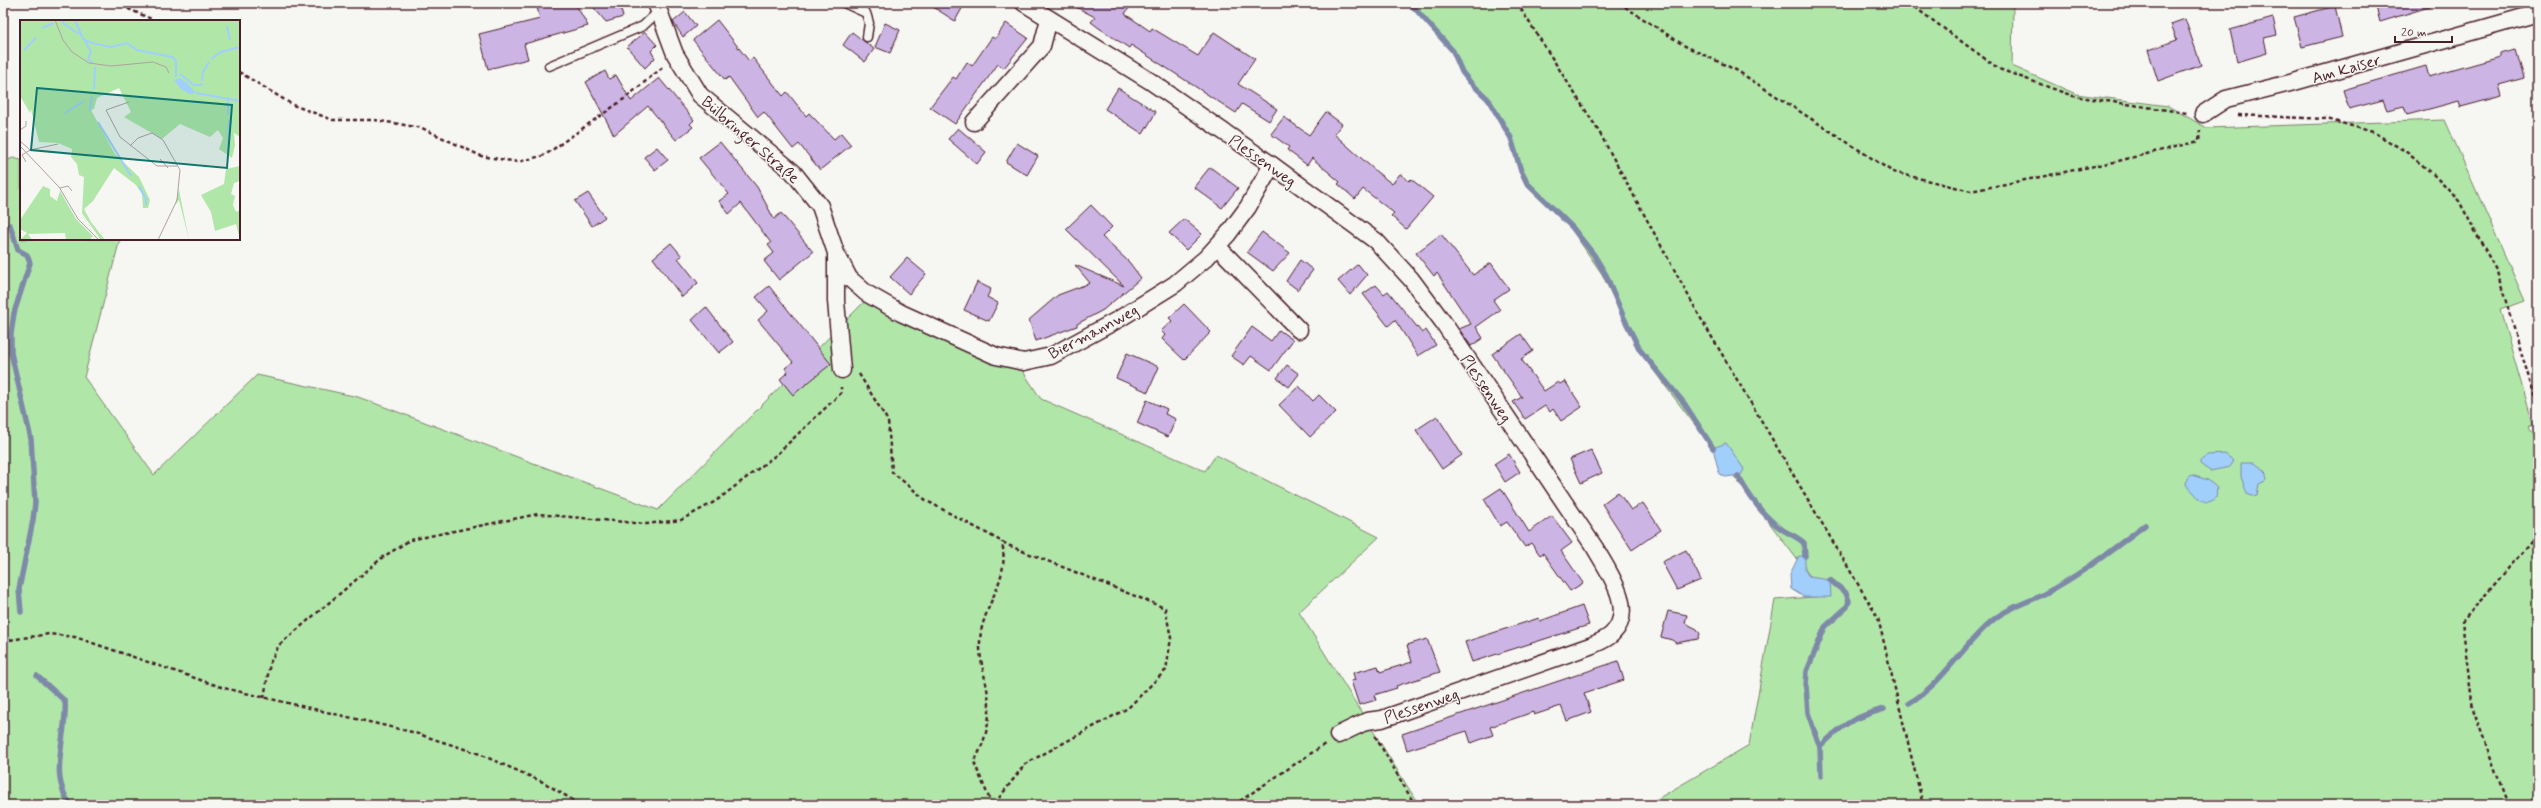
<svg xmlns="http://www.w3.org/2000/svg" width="2541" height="808" font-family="Mynerve,sans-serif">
<rect width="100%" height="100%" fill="#f6f6f2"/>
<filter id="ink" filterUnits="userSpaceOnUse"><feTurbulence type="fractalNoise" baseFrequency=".025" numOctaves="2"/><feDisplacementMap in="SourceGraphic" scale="8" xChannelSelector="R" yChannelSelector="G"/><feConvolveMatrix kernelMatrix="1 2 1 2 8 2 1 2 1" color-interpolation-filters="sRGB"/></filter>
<g filter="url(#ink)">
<g fill="#b0e7a9" stroke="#7d836a">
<polygon points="1409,3 2013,3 2012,66 2076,94 2168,106 2207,128 2445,120 2525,301 2500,310 2533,424 2528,426 2538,445 2538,805 1647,805 1749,745 1775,600 1825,596 1638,350 1602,274 1571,229 1526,186 1519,172 1510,138 1487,100 1469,83 1452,52"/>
<polygon points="13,158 21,160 21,239 120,239 84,377 154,475 257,375 358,397 658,510 867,299 1022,370 1041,399 1205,471 1216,455 1379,537 1299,612 1419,805 3,805 3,162"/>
</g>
<g fill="#a1cffc" stroke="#7e89a8">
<polygon points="1726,443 1744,469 1741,475 1725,477 1719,473 1713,448"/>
<polygon points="2225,454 2234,461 2230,467 2210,471 2200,464 2200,460 2207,455"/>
<polygon points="2241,463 2254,463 2265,470 2267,480 2259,484 2257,495 2252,496 2247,494 2241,477"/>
<path d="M2191 475 2208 480 2217 488 2216 498C2202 510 2195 491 2186 485L2187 478Z"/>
<polygon points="1799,556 1805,556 1805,570 1809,577 1830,580 1831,597 1804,597 1791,589 1790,574"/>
</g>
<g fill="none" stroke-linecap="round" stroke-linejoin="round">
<g stroke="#7e89a8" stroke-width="5.5">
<polyline points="1410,3 1453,51 1462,72 1470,82 1488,99 1511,138 1521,171 1528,184 1572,227 1594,255 1606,275 1624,318 1640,350 1684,403 1713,448"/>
<polyline points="10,225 18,250 27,255 30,263 14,313 11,334 11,353 31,439 35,503 33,520 19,589 21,612"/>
<path d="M1738 476C1749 496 1763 517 1783 530 1791 535 1798 537 1804 543L1805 556"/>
<path d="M37 676 65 701C68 736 47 775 71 805"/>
<path d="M1909 703C1944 683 1962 645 1993 620 2007 608 2026 603 2042 595 2079 576 2112 550 2145 525"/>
<path d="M1820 747C1843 724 1852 718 1884 709"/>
<polyline points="1821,776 1820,747 1808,713 1806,686 1807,671 1825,627 1847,607 1849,601 1846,593 1830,580"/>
</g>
</g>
<g fill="#ccb5e4" stroke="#4a1f2b">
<polygon points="552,3 575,3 588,26 524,44 528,59 488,69 479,34 540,19 537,7"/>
<polygon points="590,3 619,3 623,17 606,22"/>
<polygon points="927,3 965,3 955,21"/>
<polygon points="1068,3 1132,3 1125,14 1150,31 1152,28 1198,56 1214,32 1255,59 1238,84 1277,109 1269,121 1242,104 1236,113 1131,45 1129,48 1099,28 1091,22 1095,17"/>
<polygon points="2375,3 2429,3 2429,7 2380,22"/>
<polygon points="2335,6 2342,37 2302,47 2294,17"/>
<polygon points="685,12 696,26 683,37 673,22"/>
<polygon points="2273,18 2277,35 2264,38 2267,53 2237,62 2230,30"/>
<polygon points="2185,19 2201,65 2158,81 2148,50 2177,40 2171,24"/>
<polygon points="717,20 749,61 753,58 783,96 787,92 806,116 809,113 834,139 841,133 851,145 820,170 799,144 793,149 764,112 758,117 729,77 725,80 693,40"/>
<polygon points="885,23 900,30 890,53 875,47"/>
<polygon points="1006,23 1028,38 1004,68 998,64 955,124 930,107 953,77 956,79 967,62 972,66 992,37 995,39"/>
<polygon points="645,32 657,45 651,51 655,58 645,68 627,47"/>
<polygon points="852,32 874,49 865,62 843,45"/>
<polygon points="2516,50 2524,78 2499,85 2502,96 2461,107 2459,101 2407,115 2404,106 2387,110 2383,100 2349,109 2343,90 2426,66 2429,77 2500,57 2500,54"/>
<polygon points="605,71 609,79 616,75 631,101 659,78 694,120 690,124 693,127 676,140 648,106 614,135 586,82"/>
<polygon points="1118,88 1156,112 1143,134 1105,109"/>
<polygon points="1326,112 1342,124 1334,134 1378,173 1392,184 1400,174 1409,181 1411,179 1433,197 1406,229 1391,216 1394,213 1363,189 1355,199 1338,184 1340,182 1312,158 1307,165 1287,150 1289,147 1271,134 1284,117 1309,135"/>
<polygon points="958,128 986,152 977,164 948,139"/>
<polygon points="720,142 757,187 774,219 781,213 813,252 779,280 764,261 774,253 768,245 771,243 741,203 729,214 719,201 729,194 699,158"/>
<polygon points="1017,143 1038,156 1027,175 1006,162"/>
<polygon points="657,147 668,160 655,170 644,157"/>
<polygon points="1210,167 1238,188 1222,208 1194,187"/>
<polygon points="588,193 605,217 592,226 575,201"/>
<polygon points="1091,205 1112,227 1102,237 1129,262 1141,278 1103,310 1077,324 1077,326 1036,341 1029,320 1058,295 1090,283 1075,265 1124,286 1066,229"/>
<polygon points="1184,219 1202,234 1186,250 1169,233"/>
<polygon points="1262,232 1290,253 1273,271 1247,252"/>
<polygon points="1441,234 1473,275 1491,263 1509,289 1493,300 1500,310 1476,327 1483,338 1471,346 1459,329 1471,324 1437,273 1434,276 1416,253"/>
<polygon points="671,243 682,256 678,258 698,283 682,297 653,258"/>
<polygon points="907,258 926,274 909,294 890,277"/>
<polygon points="1300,260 1313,270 1298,290 1286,281"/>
<polygon points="1358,264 1367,275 1350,295 1338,281"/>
<polygon points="977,282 991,289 987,297 998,303 989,321 964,310"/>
<polygon points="1376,285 1384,294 1388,291 1422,333 1426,330 1436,345 1418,356 1395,320 1388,326 1363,294"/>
<polygon points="769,286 831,364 793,395 780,379 788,372 785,368 793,362 758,320 768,311 756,297"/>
<polygon points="1184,304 1211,332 1184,360 1162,339 1165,335 1161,331 1172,321 1169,318"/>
<polygon points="706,307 733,342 719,353 692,320"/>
<polygon points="1252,327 1271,341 1279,330 1293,340 1271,370 1251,356 1244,365 1231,356"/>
<polygon points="1521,334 1533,351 1521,359 1544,391 1558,382 1560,384 1565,381 1582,407 1561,421 1553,409 1550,412 1545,406 1525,419 1513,402 1522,397 1492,354"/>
<polygon points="1127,353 1159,367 1148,392 1116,378"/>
<polygon points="1287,365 1299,374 1289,387 1277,378"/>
<polygon points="1299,386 1313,401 1319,395 1336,412 1310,437 1279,405"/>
<polygon points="1147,400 1167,409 1165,414 1176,419 1168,437 1137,423"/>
<polygon points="1437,416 1462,455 1442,469 1416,430"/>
<polygon points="1591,450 1602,473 1581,483 1570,459"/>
<polygon points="1509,454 1520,472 1505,482 1494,464"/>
<polygon points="1501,488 1529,532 1552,516 1572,543 1561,551 1583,583 1570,591 1543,553 1540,555 1531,543 1525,547 1507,522 1500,526 1484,499"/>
<polygon points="1618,492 1631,510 1643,503 1661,530 1632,550 1602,504"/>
<polygon points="1686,550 1701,580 1677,590 1662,562"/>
<polygon points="1582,606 1589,625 1472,662 1465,642 1539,618 1540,621"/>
<polygon points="1668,611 1687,615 1685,623 1697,629 1700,634 1698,639 1676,643 1672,640 1661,637"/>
<polygon points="1427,639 1440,672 1396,686 1397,688 1374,695 1376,700 1359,705 1351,681 1355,680 1353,673 1378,666 1380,672 1412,662 1407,645"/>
<polygon points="1618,661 1624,680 1584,693 1591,712 1567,721 1561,706 1534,715 1533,712 1490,727 1493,735 1471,743 1467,731 1407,750 1402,734"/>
</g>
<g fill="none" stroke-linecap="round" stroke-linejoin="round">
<defs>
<g id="service">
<polyline points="844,3 866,13 869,23 867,37"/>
<polyline points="549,66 643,26 659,11"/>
</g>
<g id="minor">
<polyline points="656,3 675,54 700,95 793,172 820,206 836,253 849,278 866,293 901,313 996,356 1024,362 1051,356 1119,319 1175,284 1206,258 1228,234 1248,207 1272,165"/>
<path d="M1024 3 1150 81 1272 165 1376 241 1411 279 1443 322 1595 548C1608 571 1637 610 1612 634 1606 640 1597 643 1590 646L1382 719 1367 721 1338 735"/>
<polyline points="2203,114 2226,99 2294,82 2538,13"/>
<polyline points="974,122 1042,46 1049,19"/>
<polyline points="1217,246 1299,330"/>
<polyline points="836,256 836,301 842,370"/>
</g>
</defs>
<use href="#service" stroke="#4a1f2b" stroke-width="11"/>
<use href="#minor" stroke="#4a1f2b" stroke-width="19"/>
<g stroke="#4a1f2b" stroke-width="2.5" stroke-dasharray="4 3" stroke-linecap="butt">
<polyline points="115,3 156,21"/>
<polyline points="1517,3 1598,130 1700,317 1878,618 1923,805"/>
<polyline points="1619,3 1685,46 1736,70 1893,172 1971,191 2114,162 2199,141 2200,130"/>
<polyline points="1909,3 1999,69 2073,96 2187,113"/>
<polyline points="239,72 293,105 333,120 375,120 422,128 481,156 518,162 545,155 624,99 663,67"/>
<polyline points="2238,115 2327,119 2373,132 2405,151 2432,173 2459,201 2497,272 2538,408"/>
<polyline points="859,374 888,421 892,472 927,501 1010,546 1165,608 1171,638 1166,670 1128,708 1025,764 996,802 996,805"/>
<polyline points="3,641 49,634 75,637 224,688 412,732 477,753 543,782 581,805"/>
<polyline points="264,698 270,663 279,645 383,557 410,540 538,514 646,524 681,520 716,501 776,455 841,393 841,387"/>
<polyline points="1375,736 1415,805"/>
<path d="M992 805 974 762C983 746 990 725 989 706 988 678 975 657 982 627 990 596 1009 577 1002 542"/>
<polyline points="1234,805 1325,744"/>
<polyline points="1675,805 1681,805"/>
<polyline points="2508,805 2473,709 2462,622 2538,534"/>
</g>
<use href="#service" stroke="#f6f6f2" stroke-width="8"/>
<use href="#minor" stroke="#f6f6f2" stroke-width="16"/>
</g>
</g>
<g text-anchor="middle" stroke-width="3" stroke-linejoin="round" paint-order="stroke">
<g font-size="16" fill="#4a1f2b" stroke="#f6f6f2">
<text transform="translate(2346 68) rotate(-16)" y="6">Am Kaiser</text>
<text transform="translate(751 139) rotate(41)" y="6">Bülbringer Straße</text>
<text transform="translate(1263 160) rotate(35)" y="6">Plessenweg</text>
<text transform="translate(1093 331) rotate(-28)" y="6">Biermannweg</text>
<text transform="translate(1487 388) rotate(56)" y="6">Plessenweg</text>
<text transform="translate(1421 705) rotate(-19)" y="6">Plessenweg</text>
</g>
</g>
<g transform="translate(20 20)">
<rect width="220" height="220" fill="#f6f6f2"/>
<path d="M0 0H220V117L214 113 215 125 212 138 199 129 203 118 198 110 190 117 160 104 142 119 104 97 111 92 99 68 77 78 74 89 71 90 95 134 119 157 130 180 128 188H123L122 174 116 165 94 148 73 181 64 189 71 202 85 220H81L62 193 64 157 59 155 57 144 51 137 52 129 38 123 19 122 11 89 10 93 0 76ZM220 146V161L214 163 211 174 215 176 213 185 216 192 220 190V220L216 204 195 211 191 192 181 175 204 164 206 149ZM23 166 30 169V176L37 181 40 171 56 199 73 216 70 219 46 220 45 213 8 214 12 220H0L7 213 0 209V200ZM159 169 160 175 169 220 159 180 155 185Z" fill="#b0e7a9"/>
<path d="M160 58 167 63 176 73 169 74 160 68 154 60Z" fill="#a1cffc"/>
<path fill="none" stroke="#a1cffc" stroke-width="2" d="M43 0V3L59 14M55 0 63 19 72 23 91 27 107 23 117 30 152 37 156 41V57M207 6 210 20M22 8 34 3M65 21 71 32 68 39 73 43M4 30 16 18M191 39 201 32 220 27M160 54 174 65H181L182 63M182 61 183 52 189 42M74 69 75 47M176 73 220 81M208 77V95M70 91 72 76M45 93 64 81M78 102 111 156M208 130 209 100M119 166 126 179V185"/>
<path fill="none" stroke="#b1a0a2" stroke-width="1" d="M35 0 43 20 52 32 69 43 91 46 133 42 146 47 149 53M109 82 86 90 100 117 137 146H157M0 110 6 106V101M0 121 10 130M0 126 39 167 58 199 79 220M110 126 118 118 132 113 143 120 160 150 157 180 138 220M140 139 148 148M6 142 2 135 10 130 38 124M40 168 48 166 52 171"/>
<path fill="#0f766e" fill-opacity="0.15" stroke="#0f766e" stroke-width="2" d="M17 68 212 85 207 148 11 130Z"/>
<rect width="220" height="220" fill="none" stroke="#4a1f2b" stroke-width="2"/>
</g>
<rect width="2541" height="808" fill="none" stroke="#f6f6f2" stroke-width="16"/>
<rect x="8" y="8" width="2525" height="792" fill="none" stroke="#4a1f2b" stroke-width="1.5" filter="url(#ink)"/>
<path d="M2395 36v6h57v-6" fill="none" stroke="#4a1f2b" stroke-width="2"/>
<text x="2401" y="36" font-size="12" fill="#4a1f2b" stroke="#f6f6f2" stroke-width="3" paint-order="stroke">20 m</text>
</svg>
